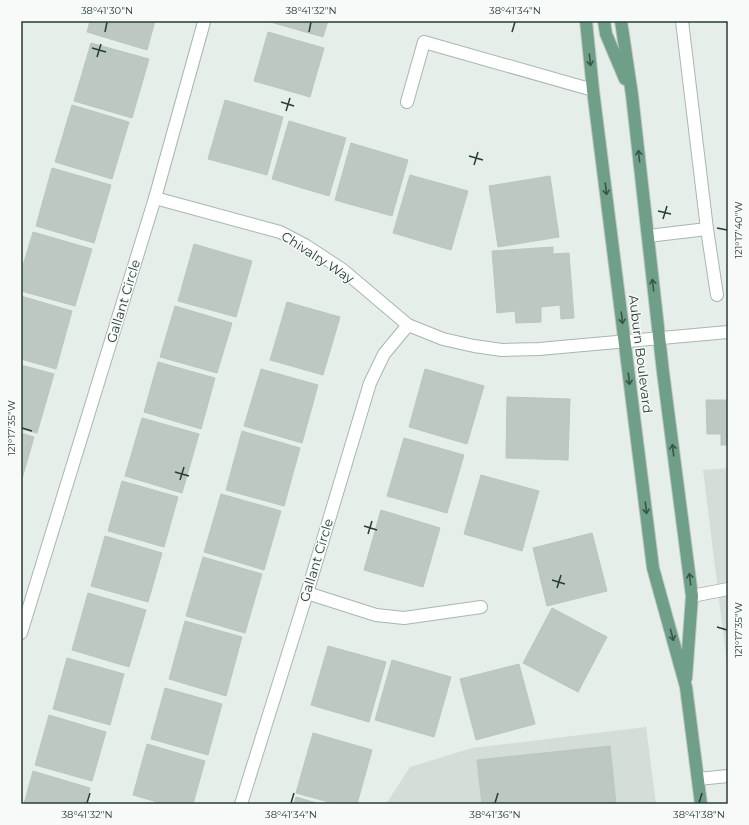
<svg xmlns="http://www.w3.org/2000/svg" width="749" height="825" font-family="Montserrat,sans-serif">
<rect width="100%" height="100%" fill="#e6eee9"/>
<g fill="#d4ddd7">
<polygon points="728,468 728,672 703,470"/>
<polygon points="646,727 656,804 386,804 410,767 472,748"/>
</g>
<g fill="#bcc8c1" stroke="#b9c7be">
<polygon points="90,21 155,21 147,50 87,32"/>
<polygon points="267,21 328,21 323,37"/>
<polygon points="268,32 324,48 310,97 254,81"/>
<polygon points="91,43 149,59 132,118 74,101"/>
<polygon points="225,100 283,117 267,175 208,159"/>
<polygon points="72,105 129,122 112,179 55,162"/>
<polygon points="289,121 346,138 329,196 272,179"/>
<polygon points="351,143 408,160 392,216 335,200"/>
<polygon points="52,168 111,185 94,243 36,226"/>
<polygon points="410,175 468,191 451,250 393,233"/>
<polygon points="550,176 559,237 498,247 489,186"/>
<polygon points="33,232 92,249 75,306 21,291 21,272"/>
<polygon points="194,244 252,261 236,317 178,301"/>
<polygon points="553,247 553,254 569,253 574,318 561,319 560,305 541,307 541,322 516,323 515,311 497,313 492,251"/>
<polygon points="21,296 72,311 56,369 21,359"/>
<polygon points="287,302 340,317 323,375 270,360"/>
<polygon points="175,306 232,323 217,373 160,357"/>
<polygon points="158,362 215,378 201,429 144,412"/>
<polygon points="21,365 54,374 37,433 21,429"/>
<polygon points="261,369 318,385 302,443 244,426"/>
<polygon points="425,369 484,386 467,444 409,427"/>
<polygon points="507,397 570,399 568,460 506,458"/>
<polygon points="706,400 728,400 728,445 721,445 721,434 707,434"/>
<polygon points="142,418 199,434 182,493 125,476"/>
<polygon points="242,431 300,448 284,506 226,490"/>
<polygon points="21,433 34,437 21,482"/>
<polygon points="404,438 464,455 447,513 387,496"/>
<polygon points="481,475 539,491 522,551 464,534"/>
<polygon points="122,481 178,497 164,547 108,531"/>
<polygon points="221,494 281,511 264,570 204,552"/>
<polygon points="381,510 440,528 423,587 364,570"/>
<polygon points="592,533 607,591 547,606 533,548"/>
<polygon points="105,536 162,553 148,602 91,586"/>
<polygon points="203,557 262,574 245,633 186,616"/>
<polygon points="88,593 146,610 129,667 72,650"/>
<polygon points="552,608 607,637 578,692 523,663"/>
<polygon points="185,621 242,637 226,696 169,679"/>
<polygon points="328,646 386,662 369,722 311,705"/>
<polygon points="67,658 124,674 110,725 53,709"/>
<polygon points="392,660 451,677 434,737 375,720"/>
<polygon points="519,664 535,724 476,740 460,679"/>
<polygon points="165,688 222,704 208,755 151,739"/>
<polygon points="49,715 106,732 92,781 35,765"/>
<polygon points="313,733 372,750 357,804 336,804 296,793"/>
<polygon points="147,744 205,761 193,804 164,804 133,795"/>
<polygon points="610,746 616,804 482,804 477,760"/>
<polygon points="33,771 90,788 86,804 24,804"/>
<polygon points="296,797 320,804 294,804"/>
</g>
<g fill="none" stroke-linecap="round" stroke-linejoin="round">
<defs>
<g id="minor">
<polyline points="682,21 707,229 717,295"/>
<polyline points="407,102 424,42 593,90"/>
<polyline points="155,198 280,232 305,245 343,270 408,325 443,339 474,346 502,350 539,349 728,332"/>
<polyline points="648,236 707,229"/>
<polyline points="307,593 376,615 404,618 481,607"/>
<polyline points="692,596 728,589"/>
<polyline points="21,633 155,198 204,22"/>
<polyline points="698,779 728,776"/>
<polyline points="241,804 307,593 370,383 384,354 408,325"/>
</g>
<g id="major">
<polyline points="586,21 593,90 653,568 686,687 701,804"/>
<polyline points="604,21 606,34 625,79"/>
<polyline points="621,21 632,95 663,372 692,596 686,678"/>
</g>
</defs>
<use href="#minor" stroke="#a9b6af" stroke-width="14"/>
<use href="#major" stroke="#c2c9c6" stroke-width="14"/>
<use href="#minor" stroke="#fff" stroke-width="12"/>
<use href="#major" stroke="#6f9f88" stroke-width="12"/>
</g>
<defs><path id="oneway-shaft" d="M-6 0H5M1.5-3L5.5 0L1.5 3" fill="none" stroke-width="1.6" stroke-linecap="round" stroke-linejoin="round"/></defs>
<g stroke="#385648">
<use href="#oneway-shaft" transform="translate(590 60) rotate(84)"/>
<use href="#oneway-shaft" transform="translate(639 156) rotate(-96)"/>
<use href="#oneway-shaft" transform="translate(606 189) rotate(83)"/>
<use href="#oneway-shaft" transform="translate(653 285) rotate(-96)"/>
<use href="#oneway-shaft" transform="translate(622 318) rotate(83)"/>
<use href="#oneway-shaft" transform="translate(629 379) rotate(83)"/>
<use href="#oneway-shaft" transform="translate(673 450) rotate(-97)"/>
<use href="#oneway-shaft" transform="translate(646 508) rotate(83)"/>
<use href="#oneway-shaft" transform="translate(690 579) rotate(-97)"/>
<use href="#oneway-shaft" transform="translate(672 635) rotate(75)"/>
</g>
<path fill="none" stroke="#263e33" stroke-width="1.5" d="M105 32 107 22M309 32 311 22M512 32 515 22M92 48 106 52M97 57 101 44M281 102 294 106M286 111 290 98M469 156 483 160M474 165 478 152M658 211 671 214M663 219 667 206M717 228 727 230M22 428 32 431M175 472 189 476M180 480 184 467M364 526 377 530M368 534 372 521M552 580 565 584M557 588 561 575M717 627 727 630M87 803 90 793M291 803 294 793M495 803 498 793M699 803 702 793"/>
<g text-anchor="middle" stroke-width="3" stroke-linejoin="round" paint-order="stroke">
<g font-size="13" fill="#263e33" stroke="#f7faf8">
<text transform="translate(318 257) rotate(33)" y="5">Chivalry Way</text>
<text transform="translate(123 301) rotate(-73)" y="5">Gallant Circle</text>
<text transform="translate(641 354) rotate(83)" y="5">Auburn Boulevard</text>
<text transform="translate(316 560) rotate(-73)" y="5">Gallant Circle</text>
</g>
</g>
<rect width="749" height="825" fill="none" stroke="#f7faf8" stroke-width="44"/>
<rect x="22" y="22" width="705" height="781" fill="none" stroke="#263e33" stroke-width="1.5"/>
<g font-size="10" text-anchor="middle" fill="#263e33">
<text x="107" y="14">38°41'30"N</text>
<text x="311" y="14">38°41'32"N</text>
<text x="515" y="14">38°41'34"N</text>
<text transform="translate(738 230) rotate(-90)" y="4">121°17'40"W</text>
<text transform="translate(11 428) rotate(-90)" y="4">121°17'35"W</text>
<text transform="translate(738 630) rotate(-90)" y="4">121°17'35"W</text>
<text x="87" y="818">38°41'32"N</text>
<text x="291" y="818">38°41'34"N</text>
<text x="495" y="818">38°41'36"N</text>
<text x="699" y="818">38°41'38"N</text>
</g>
</svg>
